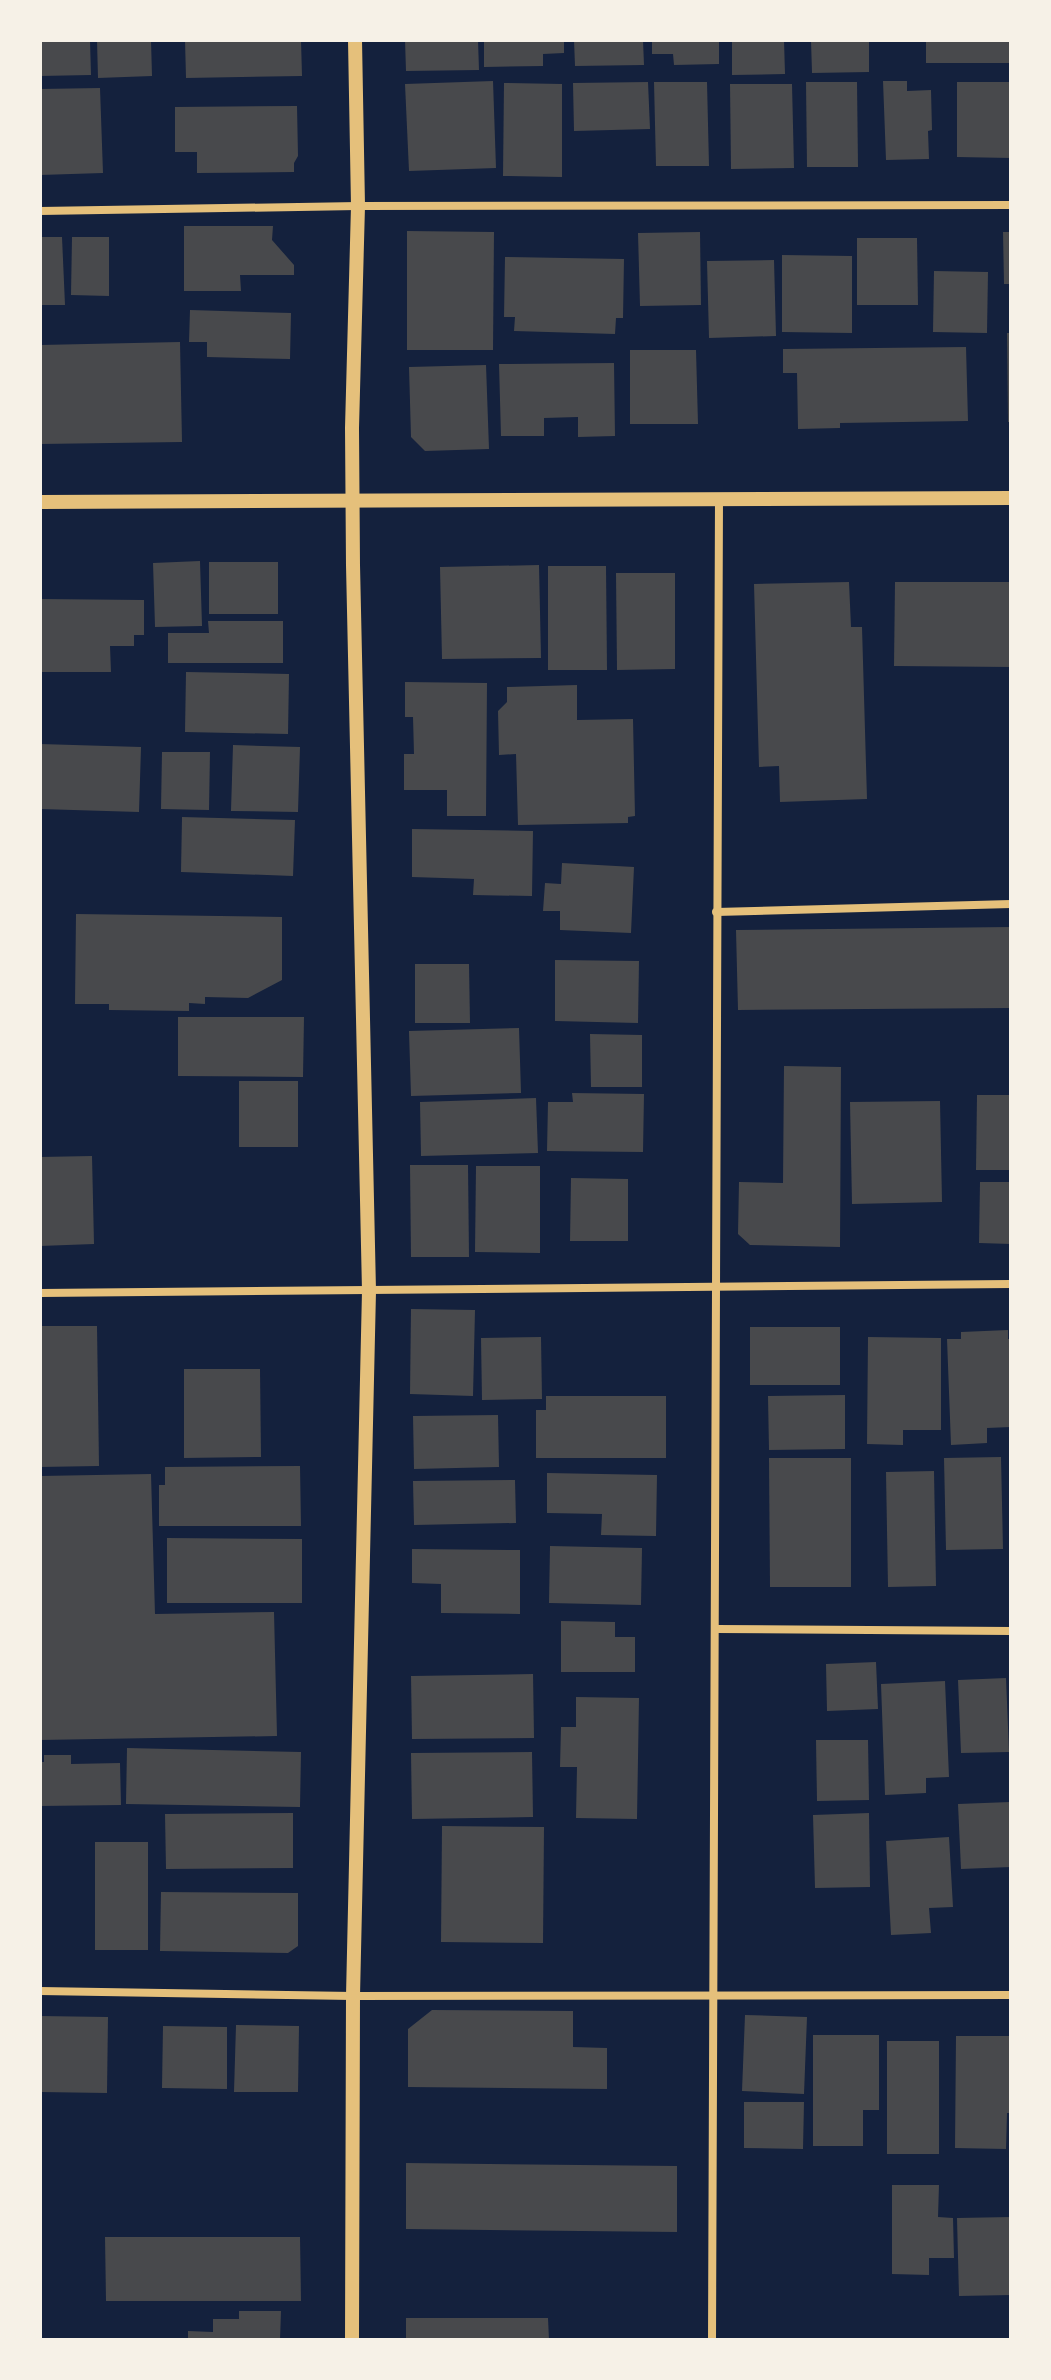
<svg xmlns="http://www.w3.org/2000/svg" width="1051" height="2380" font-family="Cabin,sans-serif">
<rect width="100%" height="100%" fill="#14213d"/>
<g fill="#48494c">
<polygon points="40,40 90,40 91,75 40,76"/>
<polygon points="97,40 151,40 152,76 98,78"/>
<polygon points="185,40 301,40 302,76 186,78"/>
<polygon points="405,40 478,40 479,70 406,71"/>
<polygon points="484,40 564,40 564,53 543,54 543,66 484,67"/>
<polygon points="574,40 643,40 644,65 575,66"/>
<polygon points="652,40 719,40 719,64 674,65 673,54 652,54"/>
<polygon points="732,40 784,40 785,74 732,75"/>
<polygon points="811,40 869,40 869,72 812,73"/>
<rect x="926" y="40" width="85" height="23"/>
<polygon points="493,81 496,168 409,171 405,84"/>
<polygon points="883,81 907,81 907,91 931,90 932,130 928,131 929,159 886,160"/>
<polygon points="648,82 650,129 574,131 573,83"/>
<polygon points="654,82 707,82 709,166 656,166"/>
<polygon points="806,82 857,82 858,167 807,167"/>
<polygon points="957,82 1011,82 1011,158 957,157"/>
<polygon points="504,83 562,84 562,177 503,176"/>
<polygon points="730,84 792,84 794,168 731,169"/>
<polygon points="100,88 103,173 40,175 40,89"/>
<polygon points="297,106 298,156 294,163 294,172 197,173 197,152 175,152 175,107"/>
<polygon points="184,226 273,226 272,240 294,265 294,275 240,275 241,291 184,291"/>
<polygon points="407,231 494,232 493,350 407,350"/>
<polygon points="700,232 701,305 640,306 638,233"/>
<polygon points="1003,232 1011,232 1011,284 1004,284"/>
<polygon points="40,237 62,237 65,305 40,305"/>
<polygon points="72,237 109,237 109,296 71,295"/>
<polygon points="857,238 917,238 918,305 857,305"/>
<polygon points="782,255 852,256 852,333 782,332"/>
<polygon points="505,257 624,259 623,318 616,318 615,334 514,331 515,317 504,317"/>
<polygon points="774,260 776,336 709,338 707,261"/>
<polygon points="934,271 988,272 987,333 933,332"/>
<polygon points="190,310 291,313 290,359 207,357 207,342 189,342"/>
<polygon points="1007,333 1011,333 1011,422 1008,422"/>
<polygon points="180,342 182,442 40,444 40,345"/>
<polygon points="966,347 968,421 840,423 840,428 798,429 797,373 783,373 783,349"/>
<polygon points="630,350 696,350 698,424 630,424"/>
<polygon points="614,363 615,436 578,437 578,417 544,418 544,436 501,436 499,364"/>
<polygon points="486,365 489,449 425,451 411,437 409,367"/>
<polygon points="200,561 202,626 155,627 153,563"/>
<rect x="209" y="562" width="69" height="52"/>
<polygon points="539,565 541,658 442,659 440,567"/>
<polygon points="548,566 606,566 607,670 548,670"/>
<polygon points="616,573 675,573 675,669 617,670"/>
<polygon points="849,582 851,627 862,627 867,799 780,802 779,766 759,767 754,584"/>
<polygon points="895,582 1011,582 1011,667 894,666"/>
<polygon points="40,599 144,600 144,635 134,635 134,646 110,646 111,672 40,672"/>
<polygon points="208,621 283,621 283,663 168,663 168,633 209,633"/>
<polygon points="186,672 289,674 288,734 185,732"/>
<polygon points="405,682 487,683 486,816 447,816 447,790 404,790 404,754 414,754 413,717 405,717"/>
<polygon points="577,685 577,720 633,719 635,816 628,817 628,823 518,825 516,754 499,755 498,711 507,702 507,687"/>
<polygon points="40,744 141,747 139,812 40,809"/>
<polygon points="233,745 300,747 298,812 231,811"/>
<polygon points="162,752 210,752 209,810 161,809"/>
<polygon points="182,817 295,820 293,876 181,872"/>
<polygon points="412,829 533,831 532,896 473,895 474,879 412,877"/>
<polygon points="562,863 634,867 631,933 560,930 560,911 543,911 545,883 561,884"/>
<polygon points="76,914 282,917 282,980 248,998 205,997 205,1004 189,1003 189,1011 109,1010 109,1004 75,1004"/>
<polygon points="1011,927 1011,1008 738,1010 736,930"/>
<polygon points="555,960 639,961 638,1023 555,1021"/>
<polygon points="415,964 469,964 470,1023 415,1023"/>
<polygon points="178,1017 304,1017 303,1077 178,1076"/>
<polygon points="519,1028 521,1093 411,1096 409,1031"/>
<polygon points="590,1034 642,1035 642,1087 591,1087"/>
<polygon points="784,1066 841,1067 840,1247 750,1245 738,1234 739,1182 783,1183"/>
<rect x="239" y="1081" width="59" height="66"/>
<polygon points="572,1093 644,1094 643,1152 547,1151 548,1102 573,1102"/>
<polygon points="977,1095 1011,1095 1011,1170 976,1170"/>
<polygon points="536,1098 538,1153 421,1156 420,1102"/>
<polygon points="940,1101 942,1202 852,1204 850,1102"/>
<polygon points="92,1156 94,1244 40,1246 40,1157"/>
<polygon points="410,1165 468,1165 469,1257 411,1257"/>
<polygon points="476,1166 540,1166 540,1253 475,1252"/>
<polygon points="571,1178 628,1179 628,1241 570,1241"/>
<polygon points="980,1182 1011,1182 1011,1244 979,1243"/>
<polygon points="411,1309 475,1310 473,1396 410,1394"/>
<polygon points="40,1326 97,1326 99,1466 40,1467"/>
<rect x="750" y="1327" width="90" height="58"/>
<polygon points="1008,1330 1008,1339 1011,1339 1011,1427 987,1428 987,1443 951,1445 947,1339 961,1339 961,1332"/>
<polygon points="541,1337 542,1399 482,1400 481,1338"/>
<polygon points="868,1337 941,1338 941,1430 903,1430 903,1445 867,1444"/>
<polygon points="184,1369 260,1369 261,1457 184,1458"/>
<polygon points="845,1395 845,1449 769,1450 768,1396"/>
<polygon points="546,1396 666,1396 666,1458 536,1458 536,1410 546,1410"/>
<polygon points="498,1415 499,1467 414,1469 413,1416"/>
<polygon points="1001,1457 1003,1549 946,1550 944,1458"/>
<polygon points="769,1458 851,1458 851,1587 770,1587"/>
<polygon points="300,1466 301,1526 159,1526 159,1485 165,1485 165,1467"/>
<polygon points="934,1471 936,1586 888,1587 886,1472"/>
<polygon points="547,1473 657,1475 656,1536 601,1535 602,1514 547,1513"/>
<polygon points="151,1474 155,1614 274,1612 277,1736 40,1740 40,1476"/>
<polygon points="515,1480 516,1523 414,1525 413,1481"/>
<polygon points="167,1538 302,1539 302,1603 167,1603"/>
<polygon points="550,1546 642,1548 641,1605 549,1603"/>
<polygon points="412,1549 520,1550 520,1614 441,1613 441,1584 412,1583"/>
<polygon points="561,1621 615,1622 615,1637 635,1637 635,1672 561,1672"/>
<polygon points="876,1662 878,1709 827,1711 826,1664"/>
<polygon points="533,1674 534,1738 412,1739 411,1676"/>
<polygon points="1006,1678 1009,1752 961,1753 958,1680"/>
<polygon points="945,1681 949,1777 926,1778 926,1793 885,1795 881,1684"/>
<polygon points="576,1697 639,1698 637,1819 576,1818 577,1767 560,1767 561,1727 576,1727"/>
<polygon points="816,1740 868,1740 869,1800 817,1801"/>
<polygon points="127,1748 301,1752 300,1807 126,1804"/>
<polygon points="532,1752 533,1817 412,1819 411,1753"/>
<polygon points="44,1755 71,1755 71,1764 120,1763 121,1805 40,1806 40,1762 44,1762"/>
<polygon points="1010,1802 1011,1867 961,1869 958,1804"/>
<polygon points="293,1813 293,1868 166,1869 165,1814"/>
<polygon points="869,1813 870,1887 815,1888 813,1815"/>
<polygon points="442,1826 544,1827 543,1943 441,1942"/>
<polygon points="949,1837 953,1907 929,1908 931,1933 891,1935 886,1841"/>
<rect x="95" y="1842" width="53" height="108"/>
<polygon points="161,1892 298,1893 298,1946 288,1953 160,1951"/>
<polygon points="432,2010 573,2011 573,2047 607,2048 607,2089 408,2087 408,2029"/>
<polygon points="745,2015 807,2017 804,2094 742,2091"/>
<polygon points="40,2016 108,2017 107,2093 40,2092"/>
<polygon points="236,2025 299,2026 298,2092 234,2092"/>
<polygon points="163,2026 227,2027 227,2089 162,2088"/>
<polygon points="813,2035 879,2035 879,2110 863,2110 863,2146 813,2146"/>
<polygon points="956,2036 1011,2036 1011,2113 1007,2113 1006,2149 955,2148"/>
<rect x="887" y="2041" width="52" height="113"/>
<polygon points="744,2102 804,2102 803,2149 744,2148"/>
<polygon points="406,2163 677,2166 677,2232 406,2229"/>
<polygon points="892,2185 939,2185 938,2217 953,2218 954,2258 929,2258 929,2275 892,2274"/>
<polygon points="1011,2217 1011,2295 959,2296 957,2218"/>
<polygon points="105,2237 300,2237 301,2301 106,2301"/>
<polygon points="239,2311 281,2311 280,2340 188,2340 188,2331 213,2332 213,2319 239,2319"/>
<polygon points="406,2318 548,2318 549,2340 406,2340"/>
</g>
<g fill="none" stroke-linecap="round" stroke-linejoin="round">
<g stroke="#e5c07b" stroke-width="8">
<polyline points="40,211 358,206 1011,205"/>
<polyline points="716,912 1011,904"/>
<polyline points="40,1293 1011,1284"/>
<polyline points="716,1629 1011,1631"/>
<polyline points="40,1991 353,1996 1011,1995"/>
<polyline points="712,2340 719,500"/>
</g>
<g stroke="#e5c07b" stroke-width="14">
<polyline points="40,502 1011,498"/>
<polyline points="352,2340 353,1996 369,1291 353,565 352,428 358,206 355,40"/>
</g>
</g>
<rect width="1051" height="2380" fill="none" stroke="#f6f1e7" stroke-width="84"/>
</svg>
